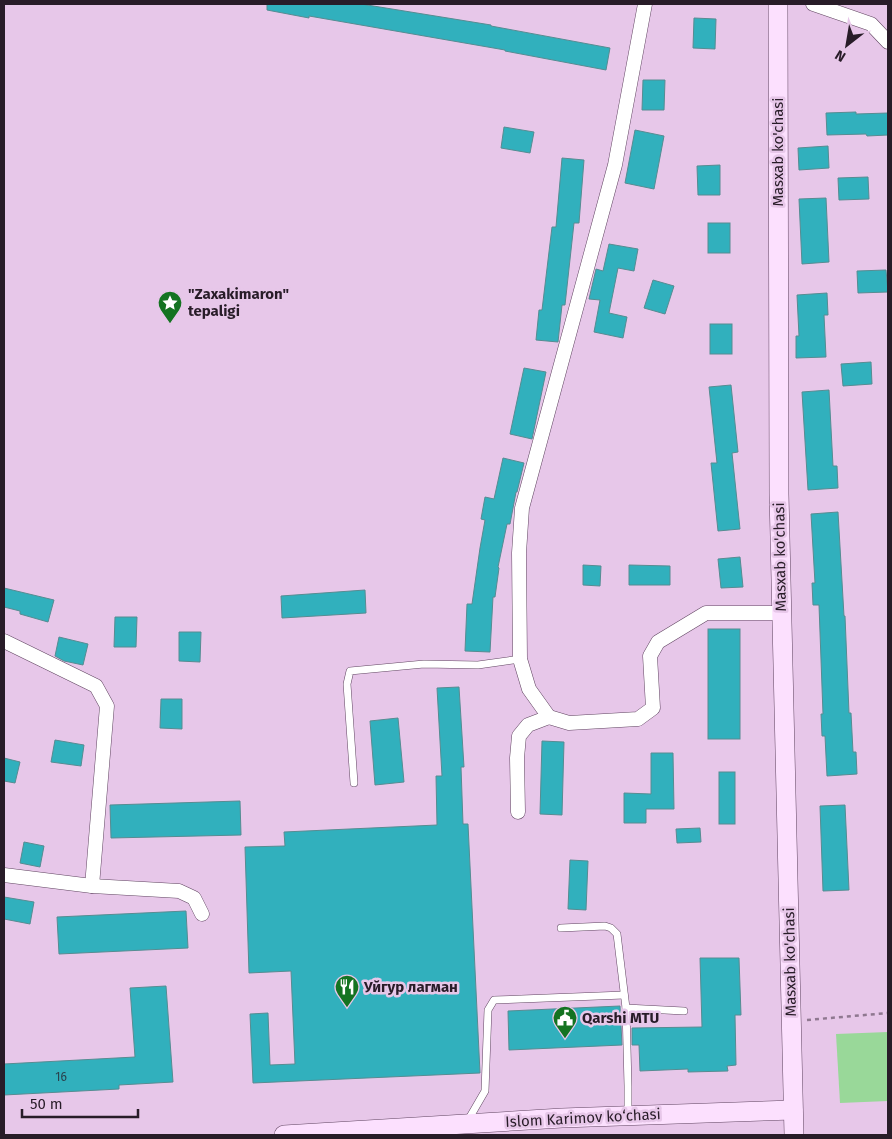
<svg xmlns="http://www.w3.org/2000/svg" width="892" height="1139" font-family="'Fira Sans',sans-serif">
<rect width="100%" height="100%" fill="#e7c7e9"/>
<polygon fill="#99d899" points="888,1032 888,1101 840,1103 836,1034"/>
<g fill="#31b0bd" stroke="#568c92">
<polygon points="267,4 361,4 491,25 491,26 610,48 606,70 505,51 505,50 309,16 309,18 267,10"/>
<polygon points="694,18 716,19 715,49 693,48"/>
<polygon points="643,80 665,80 664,110 642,110"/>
<polygon points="856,112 856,114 888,113 888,135 867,136 866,134 827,135 826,113"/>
<polygon points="504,127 534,132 530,153 501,148"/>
<polygon points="635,130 664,136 654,189 625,183"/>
<polygon points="828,146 829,168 799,170 798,148"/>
<polygon points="562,158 584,160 579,223 574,223 565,305 562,305 558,342 536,340 539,310 542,310 552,227 556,227"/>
<polygon points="720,165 720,195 698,195 697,166"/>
<polygon points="868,177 869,199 839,200 838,178"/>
<polygon points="826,198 829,262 802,264 799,199"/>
<rect x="708" y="223" width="22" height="30"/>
<polygon points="609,244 638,249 634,271 618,268 609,313 627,317 623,338 594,332 600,300 589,299 596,269 603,271"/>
<polygon points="886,270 888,292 858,293 857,271"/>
<polygon points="653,280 674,286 665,314 644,308"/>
<polygon points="827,293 828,315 824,315 826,357 796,358 796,336 799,336 797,295"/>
<rect x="710" y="324" width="22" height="30"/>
<polygon points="871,362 872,384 843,386 841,364"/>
<polygon points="524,368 546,372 532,439 510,434"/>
<polygon points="731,385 738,452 732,453 740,529 718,531 711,463 717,463 709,387"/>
<polygon points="829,390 833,466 837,466 838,488 808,490 802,392"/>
<polygon points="503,458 524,463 517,492 516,492 510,524 507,524 498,567 499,568 495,597 493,597 490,652 465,651 467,604 472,604 480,548 485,520 481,519 485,497 494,499"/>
<polygon points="838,512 844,616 845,616 849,713 851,713 853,752 856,752 857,774 827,776 825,736 822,736 821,714 823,714 819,605 813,605 812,583 815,583 811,514"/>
<polygon points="740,557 743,587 721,588 718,559"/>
<polygon points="583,565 601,566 600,586 583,585"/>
<polygon points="629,565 670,566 670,585 629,585"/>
<polygon points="4,588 54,600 48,622 20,614 20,611 4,607"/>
<polygon points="365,590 366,613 282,618 281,596"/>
<polygon points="115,617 137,617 136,647 114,647"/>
<rect x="708" y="629" width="32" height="110"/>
<polygon points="179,632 201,632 200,662 179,661"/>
<polygon points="59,637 88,644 83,665 64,661 55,656"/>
<polygon points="459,687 464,767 461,767 463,824 468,824 480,1073 253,1083 250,1014 268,1013 270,1065 295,1064 291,971 249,973 245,847 285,846 284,832 437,825 436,776 442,776 437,688"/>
<polygon points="161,699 182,699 182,729 160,728"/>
<polygon points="398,718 404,782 375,785 370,721"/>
<polygon points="55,740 84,745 81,766 51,762"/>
<polygon points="542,741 564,742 562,815 540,814"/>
<polygon points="651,753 673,753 674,809 646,809 646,823 624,823 624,793 651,794"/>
<polygon points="4,758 20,762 15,783 4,781"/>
<rect x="719" y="772" width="16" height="52"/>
<polygon points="240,801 241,835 111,838 110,805"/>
<polygon points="845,805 849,890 823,891 820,806"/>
<polygon points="700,828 701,842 677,843 676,829"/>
<polygon points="24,842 44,846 40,867 20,863"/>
<polygon points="570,860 588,861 586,910 568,909"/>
<polygon points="4,897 34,902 30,924 4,919"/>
<polygon points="186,911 188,948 59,954 57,917"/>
<polygon points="700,958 739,958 741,1015 735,1015 736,1065 727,1066 728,1071 688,1072 688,1069 640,1071 639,1045 632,1045 632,1028 702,1027"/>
<polygon points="166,986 173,1082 119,1085 119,1089 4,1095 4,1064 135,1057 130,988"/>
<polygon points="620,1006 622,1045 509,1050 508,1011"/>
</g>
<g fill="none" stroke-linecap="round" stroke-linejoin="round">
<defs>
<g id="lane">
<polyline points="354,783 347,684 350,671 424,664 478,665 520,659"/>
<polyline points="561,928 605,926 611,928 617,934 626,1008 628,1086 628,1116"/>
<polyline points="626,1008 684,1011"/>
<polyline points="467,1122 485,1091 488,1010 494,1000 624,995"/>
</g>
<g id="street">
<polyline points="645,4 615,165 522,508 519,553 520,659 529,689 549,717 569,723 638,719 653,708 650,656 658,642 706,613 781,613"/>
<polyline points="813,4 871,24 888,42"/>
<polyline points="4,641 96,686 107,706 92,886"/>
<polyline points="518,812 517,758 519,736 528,725 549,717"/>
<polyline points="4,875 92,886 179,891 194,898 202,914"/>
</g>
<g id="secondary">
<polyline points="778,4 779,494 794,1135"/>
<polyline points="284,1135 562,1118 793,1110"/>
</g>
</defs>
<use href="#lane" stroke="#604561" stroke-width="8"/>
<use href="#street" stroke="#604561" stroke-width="15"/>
<use href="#secondary" stroke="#604561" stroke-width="20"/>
<polyline stroke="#8f7890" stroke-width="2.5" stroke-dasharray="4 4" stroke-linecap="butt" points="807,1020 888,1013"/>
<use href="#lane" stroke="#fff" stroke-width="7"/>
<use href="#street" stroke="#fff" stroke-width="14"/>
<use href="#secondary" stroke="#fce0fe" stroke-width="19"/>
</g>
<defs>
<symbol id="sight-pin" viewBox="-11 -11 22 30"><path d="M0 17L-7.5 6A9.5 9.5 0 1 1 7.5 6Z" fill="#147321" stroke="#e7c7e9"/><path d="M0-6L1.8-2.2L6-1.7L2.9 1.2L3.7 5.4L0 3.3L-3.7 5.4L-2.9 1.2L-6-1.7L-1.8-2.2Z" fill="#fff"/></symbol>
<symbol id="restaurant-pin" viewBox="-11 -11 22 30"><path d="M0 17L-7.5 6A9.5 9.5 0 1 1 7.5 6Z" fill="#147321" stroke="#e7c7e9"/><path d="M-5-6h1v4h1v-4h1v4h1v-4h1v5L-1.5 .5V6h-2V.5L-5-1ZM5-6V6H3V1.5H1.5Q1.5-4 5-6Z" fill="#fff"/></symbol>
<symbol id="civic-pin" viewBox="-11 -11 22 30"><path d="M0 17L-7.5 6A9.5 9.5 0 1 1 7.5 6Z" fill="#147321" stroke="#e7c7e9"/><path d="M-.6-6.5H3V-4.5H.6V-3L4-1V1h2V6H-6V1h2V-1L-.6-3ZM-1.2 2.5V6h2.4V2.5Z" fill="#fff"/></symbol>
</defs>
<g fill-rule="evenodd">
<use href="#sight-pin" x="156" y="289" width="28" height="38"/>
<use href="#restaurant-pin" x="333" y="973" width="28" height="38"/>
<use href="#civic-pin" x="551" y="1004" width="28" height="38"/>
</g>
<g text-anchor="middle" stroke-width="5" stroke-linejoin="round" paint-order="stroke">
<g font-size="12" fill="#2a414d">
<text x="61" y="1081">16</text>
</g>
<g font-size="15" fill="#281c28" stroke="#e7c7e9">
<text transform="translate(778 152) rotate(-90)" y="5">Masxab ko'chasi</text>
<text transform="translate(780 557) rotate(-91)" y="5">Masxab ko'chasi</text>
<text transform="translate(790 962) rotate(-91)" y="5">Masxab ko'chasi</text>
<text transform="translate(583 1118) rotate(-3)" y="5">Islom Karimov ko‘chasi</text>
</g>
<g font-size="15" font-weight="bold" fill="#281c28" stroke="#e7c7e9" text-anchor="start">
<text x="188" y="299">"Zaxakimaron"<tspan x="188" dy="17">tepaligi</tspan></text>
<text x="364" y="992">Уйгур лагман</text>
<text x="582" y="1023">Qarshi MTU</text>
</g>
</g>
<rect width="892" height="1139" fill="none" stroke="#281c28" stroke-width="10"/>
<g transform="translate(847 45) rotate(211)" stroke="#e7c7e9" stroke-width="4" paint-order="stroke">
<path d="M0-4L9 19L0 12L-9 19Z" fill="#281c28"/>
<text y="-8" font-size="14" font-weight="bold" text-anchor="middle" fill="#281c28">N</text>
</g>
<path d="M22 1109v8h116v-8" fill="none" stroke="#281c28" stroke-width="2.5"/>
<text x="30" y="1109" font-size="15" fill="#281c28" stroke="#e7c7e9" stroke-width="4" paint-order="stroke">50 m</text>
</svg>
